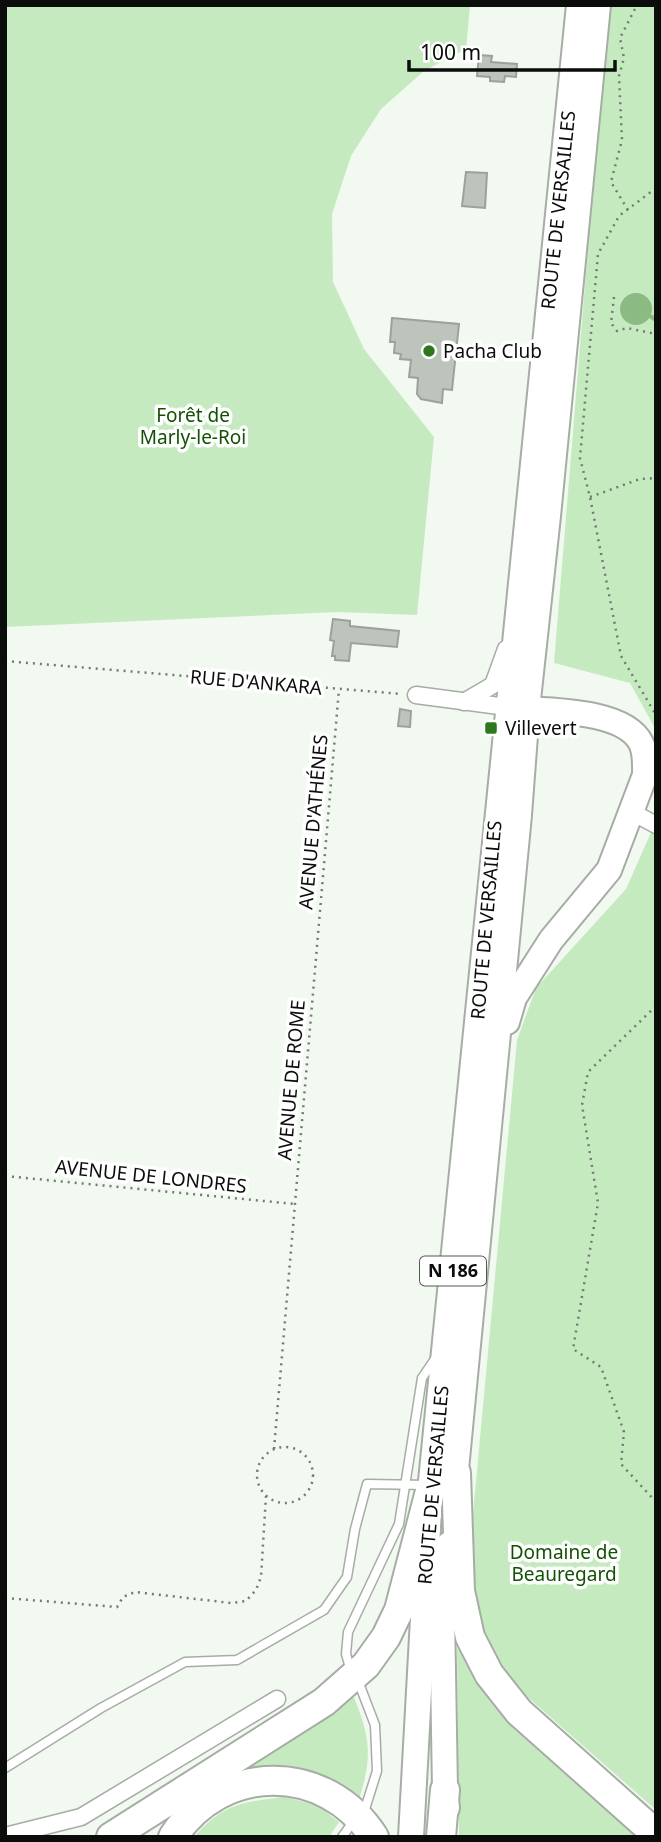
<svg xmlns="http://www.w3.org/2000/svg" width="661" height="1842" font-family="'Noto Sans',sans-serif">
<rect width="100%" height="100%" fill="#f1f9f0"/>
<g fill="#c6eac0">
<polygon points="5,5 470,5 466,49 424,71 381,109 351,156 332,214 333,282 364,349 434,437 417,615 338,612 5,627"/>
<polygon points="608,5 656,5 656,730 630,683 554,663"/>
<polygon points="656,821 656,1810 523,1693 497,1659 483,1627 473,1579 470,1546 517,1040 536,988 626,889"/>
<polygon points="457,1648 513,1728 636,1837 459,1837"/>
<path d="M353 1695C370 1736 373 1756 359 1799L329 1780 226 1777Z"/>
<path d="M284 1797 317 1805 339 1822 329 1837H194C223 1804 242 1802 284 1797Z"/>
</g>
<circle fill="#8bbb83" cx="636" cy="309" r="16"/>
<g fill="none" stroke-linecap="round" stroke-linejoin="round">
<polyline stroke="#8bbb83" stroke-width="4.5" points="650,316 656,320"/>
</g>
<g fill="#bdc4bc" stroke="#9ba29a" stroke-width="2">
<polygon points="479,55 492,56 491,62 517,64 516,77 505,76 504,82 490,81 490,77 477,76"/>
<polygon points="466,172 487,173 485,208 462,206"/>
<polygon points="392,318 459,324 452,390 443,389 442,403 421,399 417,394 418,378 409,377 411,360 400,359 401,354 394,353 395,342 390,342"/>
<polygon points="333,619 350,621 350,626 399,631 397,647 351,643 349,661 335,660 335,656 332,656 334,641 330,640"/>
<polygon points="400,709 411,711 410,727 398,726"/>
</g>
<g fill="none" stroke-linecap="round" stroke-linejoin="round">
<defs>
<g id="service">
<polyline points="350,1668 346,1654 348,1632 399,1524 422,1378 435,1359"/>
<polyline points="360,1686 375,1725 377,1771 365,1809"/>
<polyline points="5,1768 101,1708 185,1662 237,1660 324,1610 347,1577 355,1529 367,1484 427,1485"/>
<polyline points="342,1837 350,1826"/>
</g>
<g id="minor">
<polyline points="416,695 507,707"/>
<polyline points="464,702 493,685 506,649"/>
<polyline points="632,812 656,825"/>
<polyline points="5,1836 81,1817 277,1699"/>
</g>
<g id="primary">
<path d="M507 1022 514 998 551 940 609 870 645 775C645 764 646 753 641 743 624 709 547 711 513 708"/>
<polyline points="454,1490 519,815 527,709 548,516 598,5"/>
<polyline points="447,1808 445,1790 442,1612 449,1544"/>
<polyline points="411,1837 430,1491 579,5"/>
</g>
<g id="motorway">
<polyline points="456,1473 460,1591 470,1637 489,1674 519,1712 656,1834"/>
<polyline points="111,1837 324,1702 366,1665 386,1637 399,1610 430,1491"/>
<path d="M173 1837C221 1762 326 1762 374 1837"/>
<polyline points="441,1837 445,1790"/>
</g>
</defs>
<use href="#service" stroke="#a6ada4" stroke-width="11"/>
<use href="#minor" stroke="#a6ada4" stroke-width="19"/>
<use href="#primary" stroke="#a6ada4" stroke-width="28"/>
<use href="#motorway" stroke="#a6ada4" stroke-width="32"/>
<g stroke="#747974" stroke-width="2.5" stroke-dasharray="2 5" stroke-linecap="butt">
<polyline points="656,188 619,216 598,254 580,458 590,497 621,656 656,715"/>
<polyline points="628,210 611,182 622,140 619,76 624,58 620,38 637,5"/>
<polyline points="614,297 611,323 617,331 627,328 656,334"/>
<polyline points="590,497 640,479 656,478"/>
<polyline points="5,661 402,694"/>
<polyline points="656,1006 588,1072 582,1105 598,1203 573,1349 601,1367 624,1432 621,1464 656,1502"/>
<polyline points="5,1176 295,1204"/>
<circle cx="285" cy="1475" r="28"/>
<polyline points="274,1449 339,689"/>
<polyline points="5,1598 117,1607 123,1597 135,1592 231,1603 246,1601 256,1590 261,1577 266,1496"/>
</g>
<use href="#service" stroke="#fff" stroke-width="8"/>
<use href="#minor" stroke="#fff" stroke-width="16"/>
<use href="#primary" stroke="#fff" stroke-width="24"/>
<use href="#motorway" stroke="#fff" stroke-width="28"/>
</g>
<g fill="#2d781e" stroke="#fff" stroke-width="2.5">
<circle cx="429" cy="351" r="7"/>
<rect x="484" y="721" width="14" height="14" rx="3.5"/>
</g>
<g text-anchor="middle" stroke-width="7" stroke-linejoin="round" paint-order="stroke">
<rect fill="#fff" stroke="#545654" stroke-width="2" x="420" y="1256.5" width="66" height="29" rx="5"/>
<g font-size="18" font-weight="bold" fill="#0a0d0a">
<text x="453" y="1277">N 186</text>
</g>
<g font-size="19" fill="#0a0d0a" stroke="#fff">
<text transform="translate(558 210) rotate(-84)" y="7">ROUTE DE VERSAILLES</text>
<text transform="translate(256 682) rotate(5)" y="7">RUE D'ANKARA</text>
<text transform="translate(313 822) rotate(-85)" y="7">AVENUE D'ATHÉNES</text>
<text transform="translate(486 920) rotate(-85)" y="7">ROUTE DE VERSAILLES</text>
<text transform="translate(291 1080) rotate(-85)" y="7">AVENUE DE ROME</text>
<text transform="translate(151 1176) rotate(6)" y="7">AVENUE DE LONDRES</text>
<text transform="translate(433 1485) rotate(-85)" y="7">ROUTE DE VERSAILLES</text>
</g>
<g font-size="19" fill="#0a0d0a" stroke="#fff" text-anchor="start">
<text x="443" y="358">Pacha Club</text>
<text x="505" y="735">Villevert</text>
</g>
<g font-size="19" fill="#115102" stroke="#fff">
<text x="193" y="422">Forêt de<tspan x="193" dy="22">Marly-le-Roi</tspan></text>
<text x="564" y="1559">Domaine de<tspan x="564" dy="22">Beauregard</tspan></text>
</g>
</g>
<rect width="661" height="1842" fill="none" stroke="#0a0d0a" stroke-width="14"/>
<path d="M409 60v10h206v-10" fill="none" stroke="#0a0d0a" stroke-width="3.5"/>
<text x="420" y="60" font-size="21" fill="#0a0d0a" stroke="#ffffff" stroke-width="5" paint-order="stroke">100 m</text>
</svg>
